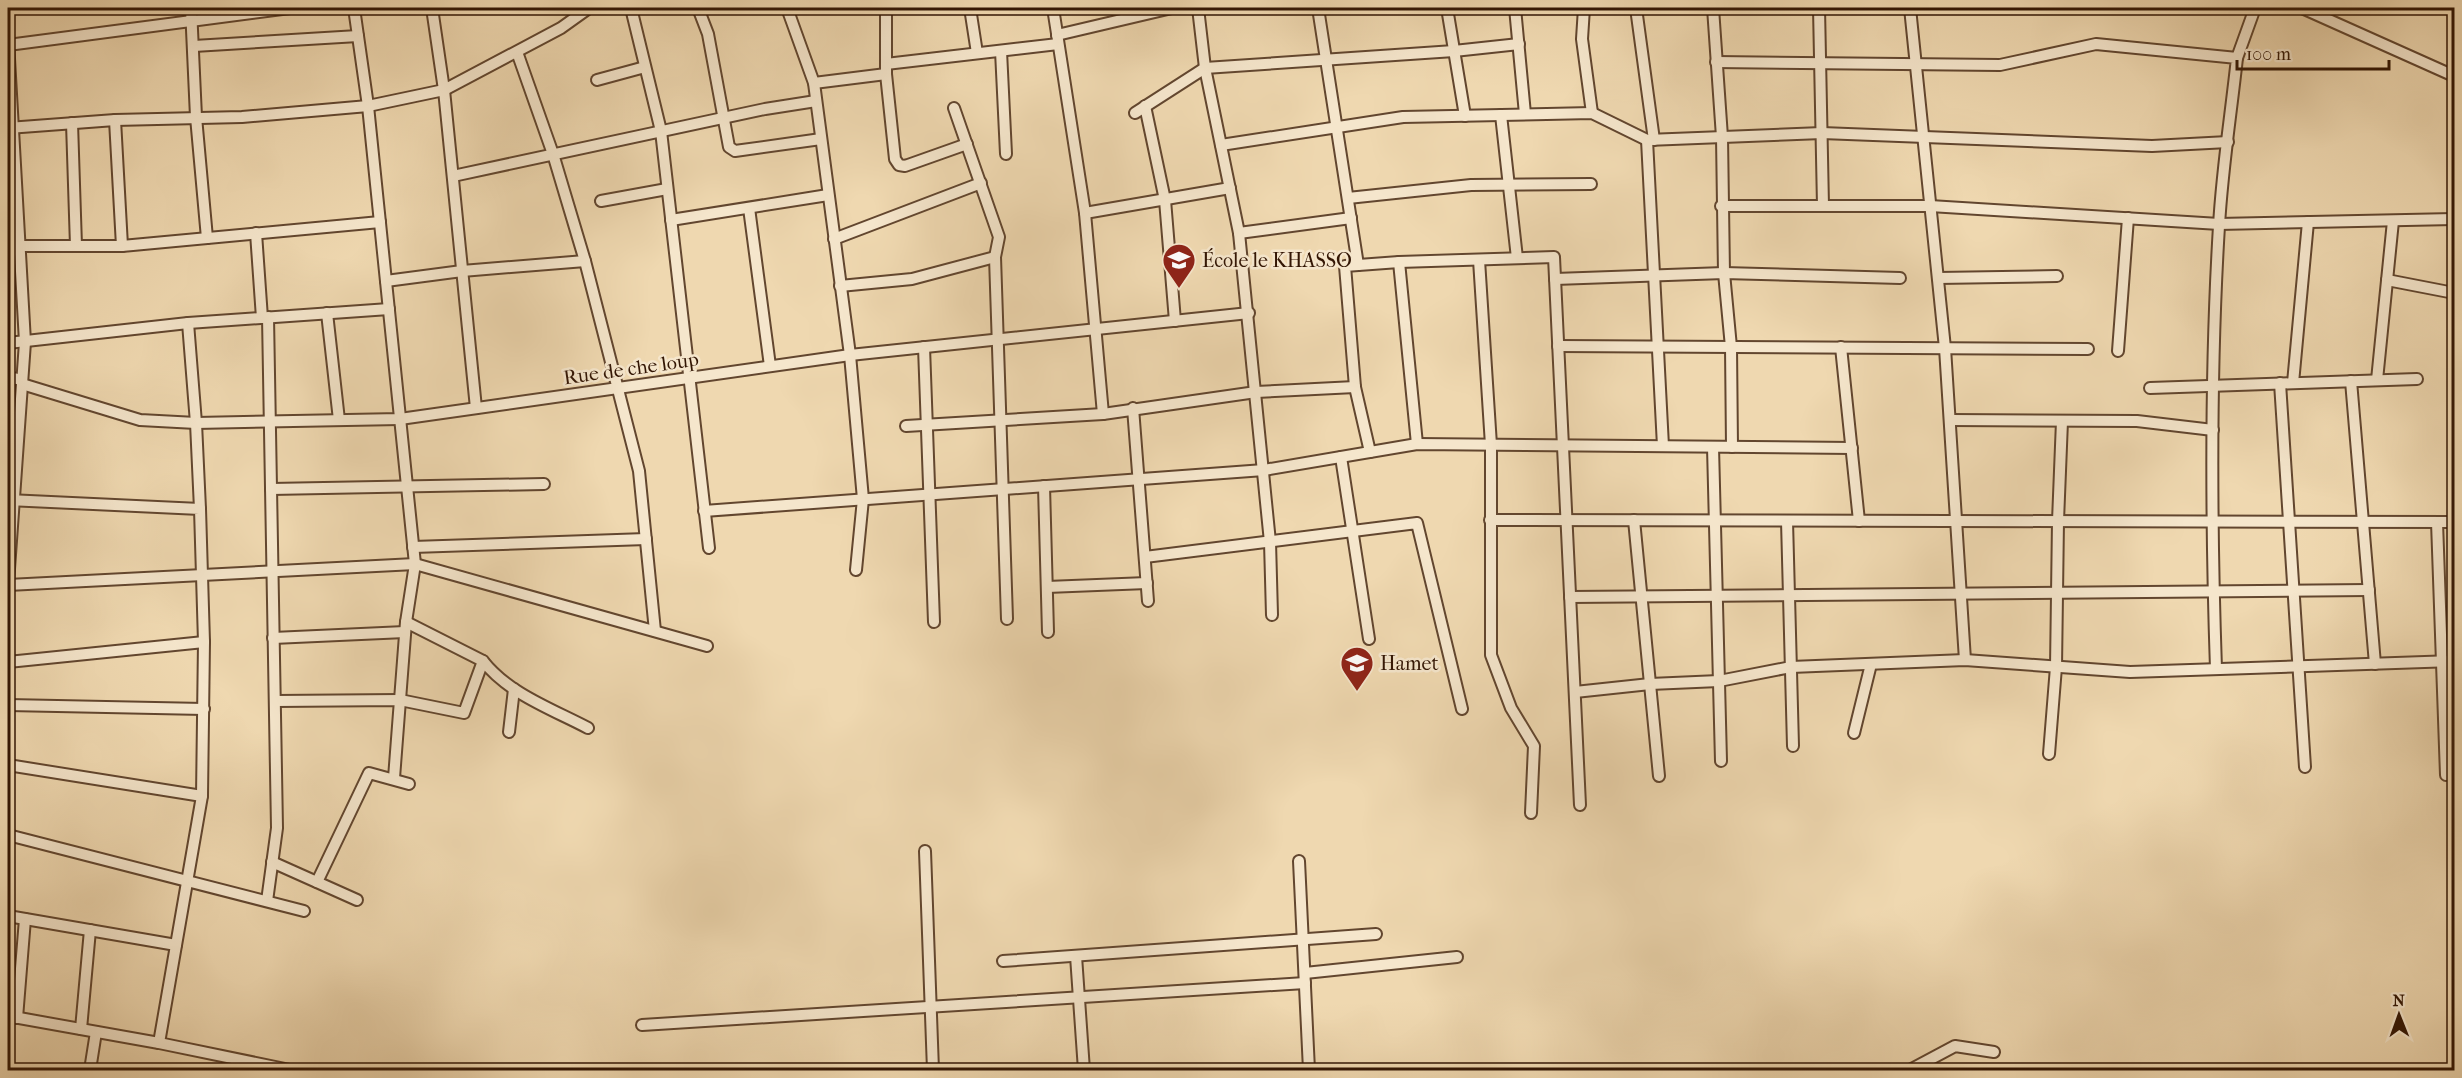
<svg xmlns="http://www.w3.org/2000/svg" width="2462" height="1078" font-family="'IM FELL French Canon',serif">
<rect width="100%" height="100%" fill="#efd8b0"/>
<filter id="stains"><feTurbulence type="fractalNoise" baseFrequency=".00333" numOctaves="4"/><feColorMatrix values="0 0 0 0 .2 0 0 0 0 .09 0 0 0 0 .02 0 0 0 .5 -.17"/></filter>
<radialGradient id="worn" r=".72"><stop offset=".6" stop-color="#630" stop-opacity="0"/><stop offset="1" stop-color="#630" stop-opacity=".3"/></radialGradient>
<g fill="none" stroke-linecap="round" stroke-linejoin="round">
<defs>
<g id="minor">
<polyline points="191,8 196,117 207,238"/>
<polyline points="354,8 368,106 415,564 406,622 394,778"/>
<polyline points="432,8 444,90 476,408"/>
<polyline points="631,8 661,131 709,548"/>
<polyline points="698,8 708,34 729,147 735,151 821,139"/>
<polyline points="787,8 814,83 850,355 863,499 856,570"/>
<polyline points="886,8 886,74 895,159 899,165 905,166 967,144"/>
<polyline points="970,8 977,53"/>
<polyline points="1053,8 1085,213 1103,414"/>
<polyline points="1198,8 1205,68 1239,233 1270,542 1272,615"/>
<polyline points="1318,8 1358,265"/>
<polyline points="1447,8 1465,116"/>
<polyline points="1515,8 1525,114"/>
<polyline points="1584,8 1582,39 1592,113"/>
<polyline points="1636,8 1654,140"/>
<polyline points="1713,8 1722,137 1724,273 1731,347 1732,447"/>
<polyline points="1819,8 1823,206"/>
<polyline points="1910,8 1945,348 1965,660"/>
<polyline points="2302,8 2454,76"/>
<polyline points="1057,35 1172,8"/>
<polyline points="8,41 25,342 8,583"/>
<polyline points="8,45 290,8"/>
<polyline points="194,46 358,36"/>
<polyline points="1001,51 1006,154"/>
<polyline points="517,52 553,154 585,261 639,471 655,631"/>
<polyline points="2237,58 2255,8"/>
<path d="M1716 62 2000 65 2096 44 2237 58C2231 114 2222 170 2219 226 2210 373 2211 522 2216 669"/>
<polyline points="886,64 1058,44"/>
<polyline points="597,80 645,67"/>
<polyline points="814,83 886,74"/>
<polyline points="1145,106 1165,200 1175,321"/>
<polyline points="954,108 999,237 995,257 1007,619"/>
<polyline points="1135,113 1205,68 1454,51 1519,44"/>
<polyline points="1501,115 1517,258"/>
<polyline points="115,120 122,246"/>
<polyline points="72,123 76,246"/>
<polyline points="8,128 115,120 242,117 368,106 444,90 561,28 589,8"/>
<polyline points="1647,140 1663,446"/>
<polyline points="1221,145 1403,117 1592,113 1647,140 1822,133 2152,146 2228,142"/>
<polyline points="453,176 765,109 816,101"/>
<polyline points="1348,198 1471,185 1591,184"/>
<polyline points="601,201 667,189"/>
<polyline points="1721,206 1930,206 2219,224 2454,219"/>
<polyline points="749,208 770,366"/>
<polyline points="1085,213 1230,188"/>
<polyline points="671,220 828,195"/>
<polyline points="256,233 262,318"/>
<polyline points="1239,233 1351,218"/>
<polyline points="834,239 981,183"/>
<polyline points="8,246 122,246 380,222"/>
<polyline points="1479,260 1491,445 1491,655 1511,708 1534,746 1531,813"/>
<polyline points="1399,262 1417,444"/>
<polyline points="1938,278 2057,276"/>
<polyline points="1555,279 1724,273 1900,278"/>
<polyline points="2387,280 2454,293"/>
<polyline points="386,281 462,271 585,261"/>
<polyline points="840,286 912,279 995,257"/>
<polyline points="327,313 339,420"/>
<polyline points="188,323 196,423 200,509"/>
<polyline points="8,343 188,323 389,309"/>
<polyline points="1558,346 2088,349"/>
<polyline points="924,347 934,622"/>
<polyline points="1841,347 1859,521"/>
<polyline points="2118,351 2128,218"/>
<polyline points="8,377 22,380"/>
<polyline points="2377,380 2393,221"/>
<polyline points="2351,381 2375,664"/>
<polyline points="2280,383 2305,767"/>
<polyline points="2293,383 2308,222"/>
<polyline points="22,384 140,420 196,423 400,419 850,355 1249,313"/>
<polyline points="2150,388 2417,379"/>
<polyline points="1133,408 1148,601"/>
<polyline points="1950,420 2137,421 2213,430"/>
<polyline points="906,426 1103,414 1256,392 1355,387"/>
<polyline points="1713,447 1721,761"/>
<polyline points="1370,452 1355,387 1345,266 1399,262 1554,257 1580,805"/>
<polyline points="1341,457 1369,639"/>
<polyline points="1044,486 1048,632"/>
<polyline points="271,489 544,484"/>
<polyline points="8,500 200,509 204,642 202,796 159,1043"/>
<polyline points="704,511 1264,470 1417,444 1852,448"/>
<polyline points="1490,520 2454,522"/>
<polyline points="1634,520 1659,776"/>
<polyline points="1787,521 1793,746"/>
<polyline points="2437,522 2446,775"/>
<polyline points="413,547 646,539"/>
<polyline points="1145,557 1417,523 1462,709"/>
<polyline points="8,585 415,564 707,646"/>
<polyline points="1047,587 1147,583"/>
<polyline points="1570,597 2369,590"/>
<path d="M406 622 483 661C509 694 552 709 588 728"/>
<polyline points="273,638 405,632"/>
<polyline points="8,662 204,642"/>
<polyline points="1575,692 1650,684 1719,681 1791,667 1965,660 2130,672 2454,661"/>
<polyline points="275,701 400,700 464,713 483,661"/>
<polyline points="8,705 204,709"/>
<polyline points="509,732 514,689"/>
<polyline points="1854,733 1871,664"/>
<polyline points="2049,754 2056,667 2058,521 2062,421"/>
<polyline points="8,765 202,796"/>
<polyline points="8,835 304,911"/>
<polyline points="925,851 933,1070"/>
<polyline points="1299,861 1309,1070"/>
<polyline points="272,862 357,900"/>
<polyline points="317,882 369,773 409,784"/>
<polyline points="267,901 277,828 268,317"/>
<polyline points="8,916 176,945"/>
<polyline points="1076,956 1084,1070"/>
<polyline points="1003,961 1376,934"/>
<polyline points="1305,973 1457,957"/>
<polyline points="8,1016 159,1043 290,1070"/>
<polyline points="17,1018 25,919"/>
<polyline points="642,1025 1305,983"/>
<polyline points="81,1029 90,930"/>
<polyline points="90,1070 96,1032"/>
<polyline points="1910,1070 1955,1046 1994,1052"/>
</g>
</defs>
<use href="#minor" stroke="#62462f" stroke-width="14"/>
<use href="#minor" stroke="#f5e6cc" stroke-width="10"/>
</g>
<defs>
<symbol id="school-pin" viewBox="-11 -11 22 30"><path d="M0 17L-7.5 6A9.5 9.5 0 1 1 7.5 6Z" fill="#8f2418" stroke="#f5e6cc"/><path d="M0-5L7-2L0 1L-7-2ZM-4 1L0 2.5L4 1V4Q0 6-4 4Z" fill="#fff"/></symbol>
</defs>
<g fill-rule="evenodd">
<use href="#school-pin" x="1160" y="241" width="38" height="52"/>
<use href="#school-pin" x="1338" y="644" width="38" height="52"/>
</g>
<g text-anchor="middle" stroke-width="5" stroke-linejoin="round" paint-order="stroke">
<g font-size="20" fill="#331604" stroke="#f5e6cc" text-anchor="start">
<text x="1202" y="267">École le KHASSO</text>
<text x="1380" y="670">Hamet</text>
</g>
<g font-size="20" fill="#331604" stroke="#f5e6cc">
<text transform="translate(631 368) rotate(-8)" y="7">Rue de che loup</text>
</g>
</g>
<rect width="2462" height="1078" fill="none" stroke="#efd8b0" stroke-width="30"/>
<rect x="9" y="9" width="2444" height="1060" fill="none" stroke="#331604" stroke-width="3"/>
<rect x="15" y="15" width="2432" height="1048" fill="none" stroke="#331604" stroke-width="1.5"/>
<g transform="translate(2399 1015) rotate(359)" stroke="#f5e6cc" stroke-width="4.5" paint-order="stroke">
<path d="M0-4.5L10 22L0 15L-10 22Z" fill="#331604"/>
<text y="-9" font-size="16" font-weight="bold" text-anchor="middle" fill="#331604">N</text>
</g>
<path d="M2237 60v9h152v-9" fill="none" stroke="#331604" stroke-width="3"/>
<text x="2246" y="60" font-size="18" fill="#331604" stroke="#f5e6cc" stroke-width="4.5" paint-order="stroke">100 m</text>
<rect width="100%" height="100%" filter="url(#stains)"/>
<rect width="100%" height="100%" fill="url(#worn)"/>
</svg>
